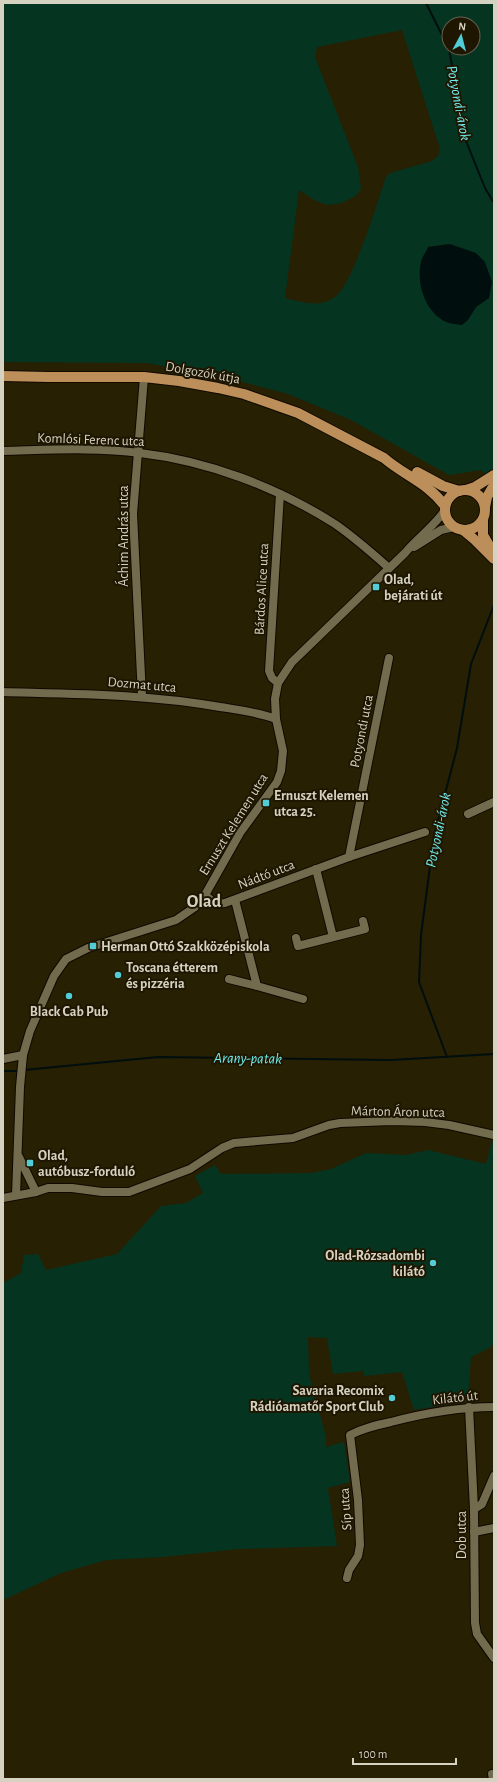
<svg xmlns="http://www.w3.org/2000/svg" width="497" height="1782" font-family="'Alegreya Sans',sans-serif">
<rect width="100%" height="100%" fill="#272003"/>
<g fill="#053521" fill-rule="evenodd">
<path d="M3 3H494V483L481 470 449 475 351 420 288 394 224 377 146 363 3 362ZM449 24H473V48H449ZM402 30 440 149 438 156 432 161 390 173 386 177C377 203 354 281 336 296 321 309 302 302 285 298L299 190 316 201 328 205 342 203 357 195 361 188 358 167 315 57 317 47ZM450 244 489 298 476 307 467 320 461 325 428 247Z"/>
<polygon points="492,1141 494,1141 494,1343 491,1347 471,1357 468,1401 414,1410 402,1372 364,1376 363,1371 333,1374 327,1338 308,1337 309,1374 326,1437 326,1447 344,1442 350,1482 328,1488 337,1546 238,1549 163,1557 106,1560 61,1573 3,1600 3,1283 21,1273 24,1255 38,1254 46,1270 117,1254 161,1206 186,1203 203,1193 195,1176 215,1165 221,1174 312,1173 331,1169 366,1153 406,1155 428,1150 486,1164"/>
</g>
<path fill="#000e0e" d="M450 244 476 253 485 262 492 282 489 298 476 307 468 320 462 325C457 324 451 324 446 322 425 312 416 283 421 262 422 257 426 252 428 247Z"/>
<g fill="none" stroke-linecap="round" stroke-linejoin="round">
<g stroke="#000e0e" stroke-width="2">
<polyline points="426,3 449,49 466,141 485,188 494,203"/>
<polyline points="447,1057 419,982 421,935 434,836 457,748 471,664 494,605"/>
<polyline points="24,1070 158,1057 391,1060 494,1054"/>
<polyline points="3,1071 20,1071"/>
</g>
<defs>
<g id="minor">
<path d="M3 451C48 450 95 447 140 453 208 461 277 487 335 524 354 537 372 553 389 568"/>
<polyline points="414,547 441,530 454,527"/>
<polyline points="278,683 272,678 269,671 280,494"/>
<path d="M3 692C76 694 147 694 220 707 239 710 258 712 276 719"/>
<polyline points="142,696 133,514 144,377"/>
<polyline points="468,814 494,802"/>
<polyline points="349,857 389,658"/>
<polyline points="316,869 333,937"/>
<polyline points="205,895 216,904 225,903 349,857 425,832"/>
<polyline points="235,900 257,986 303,999"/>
<polyline points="296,938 298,946 365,929 363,921"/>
<polyline points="229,979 257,986"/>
<polyline points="3,1059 23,1055"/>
<polyline points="19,1157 36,1192"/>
<path d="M16 1195 20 1087 23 1055 30 1031 54 976 66 959 88 948 176 920 195 907 205 895 240 833 277 782 281 771 283 751 276 719 275 699 278 683 292 662 405 553C417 538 435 526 445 510"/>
<polyline points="3,1198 36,1192 48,1188 72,1188 102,1192 129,1192 190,1169 222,1148 234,1143 293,1138 329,1125 340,1123 392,1121 425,1122 449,1125 494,1135"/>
<polyline points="469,1407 474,1509 475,1623 477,1634 494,1658"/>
<polyline points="474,1509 482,1504 494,1476"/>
<polyline points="474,1532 494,1528"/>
<path d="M347 1578 349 1570 358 1556 360 1545 358 1500 350 1435C363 1428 377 1425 391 1422 425 1413 459 1407 494 1407"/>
<polyline points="492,1774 493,1779"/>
</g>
<g id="major">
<path d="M3 376 48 377H144L179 381 218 388 244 394 298 413 384 458C405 476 428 483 445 506"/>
<polyline points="417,472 443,486 459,491"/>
<circle cx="465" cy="510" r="20"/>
<polyline points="466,490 475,487 494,475"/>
<polyline points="485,507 487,497 494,485"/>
<polyline points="483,519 483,535 493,552"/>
<polyline points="463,530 475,540 494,559"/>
</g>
</defs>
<use href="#minor" stroke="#100900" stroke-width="10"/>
<use href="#major" stroke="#100900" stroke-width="12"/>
<use href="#minor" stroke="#736b4d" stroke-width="8"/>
<use href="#major" stroke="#bc8f5a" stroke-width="10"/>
</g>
<g fill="#52ccd5" stroke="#1e1600" stroke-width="1.5">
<rect x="372" y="583" width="8" height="8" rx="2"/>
<rect x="262" y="799" width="8" height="8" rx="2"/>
<rect x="89" y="942" width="8" height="8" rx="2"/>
<circle cx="118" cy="975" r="4"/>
<circle cx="69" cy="996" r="4"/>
<rect x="26" y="1159" width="8" height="8" rx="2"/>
<circle cx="433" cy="1263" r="4"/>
<circle cx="392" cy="1398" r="4"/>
</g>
<g text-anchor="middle" stroke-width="4" stroke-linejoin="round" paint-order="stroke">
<g font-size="14" fill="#d6d2c2" stroke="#1e1600">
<text transform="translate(203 372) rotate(10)" y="5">Dolgozók útja</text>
<text transform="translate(91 439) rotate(2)" y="5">Komlósi Ferenc utca</text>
<text transform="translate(123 536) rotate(-90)" y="5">Áchim András utca</text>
<text transform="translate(261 589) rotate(-87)" y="5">Bárdos Alice utca</text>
<text transform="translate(142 684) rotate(5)" y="5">Dozmat utca</text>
<text transform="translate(361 731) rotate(-79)" y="5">Potyondi utca</text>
<text transform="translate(233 824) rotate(-58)" y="5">Ernuszt Kelemen utca</text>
<text transform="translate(266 874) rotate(-21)" y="5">Nádtó utca</text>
<text transform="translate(398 1111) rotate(1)" y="5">Márton Áron utca</text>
<text transform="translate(455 1397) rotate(-6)" y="5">Kilátó út</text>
<text transform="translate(345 1509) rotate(-94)" y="5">Síp utca</text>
<text transform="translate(461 1535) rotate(-90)" y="5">Dob utca</text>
</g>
<g font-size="14" font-weight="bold" fill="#d6d2c2" stroke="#1e1600" text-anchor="start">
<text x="384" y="584">Olad,<tspan x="384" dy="16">bejárati út</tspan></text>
<text x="274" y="800">Ernuszt Kelemen<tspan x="274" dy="16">utca 25.</tspan></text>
<text x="101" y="951">Herman Ottó Szakközépiskola</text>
<text x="126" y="972">Toscana étterem<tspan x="126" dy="16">és pizzéria</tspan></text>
<text x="69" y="1016" text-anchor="middle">Black Cab Pub</text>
<text x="38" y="1160">Olad,<tspan x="38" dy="16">autóbusz-forduló</tspan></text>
<text x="425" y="1260" text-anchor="end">Olad-Rózsadombi<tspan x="425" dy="16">kilátó</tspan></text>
<text x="384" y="1395" text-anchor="end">Savaria Recomix<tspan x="384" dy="16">Rádióamatőr Sport Club</tspan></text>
</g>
<g font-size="15" font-style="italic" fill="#70ebec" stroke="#1e1600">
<text transform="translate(459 103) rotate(79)" y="5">Potyondi-árok</text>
<text transform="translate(438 830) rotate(-78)" y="5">Potyondi-árok</text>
<text transform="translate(248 1058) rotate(1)" y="5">Arany-patak</text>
</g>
<g font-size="18" font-weight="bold" fill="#d6d2c2" stroke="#1e1600">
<text x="204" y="907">Olad</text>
</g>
</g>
<rect width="497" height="1782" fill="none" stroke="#d6d2c2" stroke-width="8"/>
<g transform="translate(461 36) rotate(7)"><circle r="19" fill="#1e1600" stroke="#68614e"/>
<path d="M0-3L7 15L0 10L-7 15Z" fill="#52ccd5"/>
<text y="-6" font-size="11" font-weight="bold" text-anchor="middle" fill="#d6d2c2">N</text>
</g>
<path d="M353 1758v6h103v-6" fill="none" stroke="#d6d2c2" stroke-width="2"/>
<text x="359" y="1758" font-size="12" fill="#d6d2c2" stroke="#1e1600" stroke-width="3" paint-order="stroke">100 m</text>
</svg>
